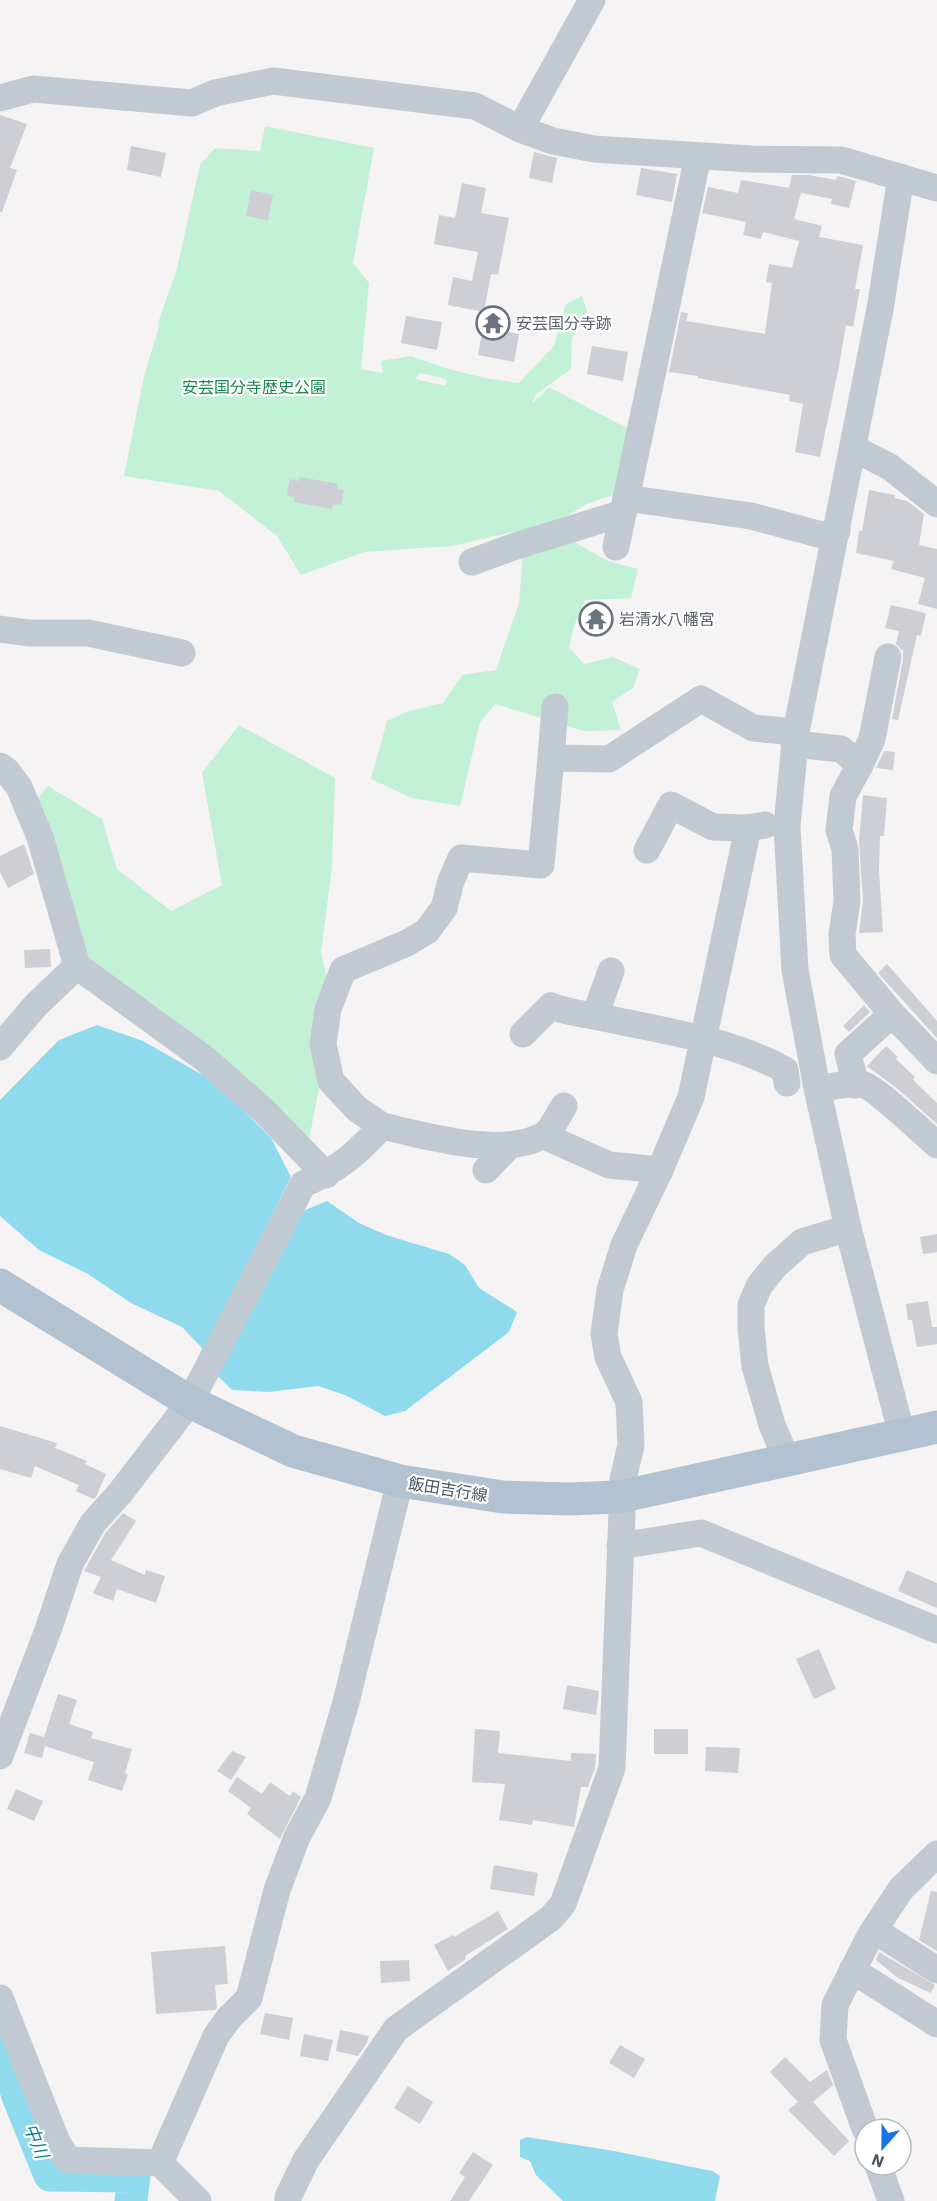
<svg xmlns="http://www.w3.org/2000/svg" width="937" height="2201" font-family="'IBM Plex Sans','Noto Sans JP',sans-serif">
<rect width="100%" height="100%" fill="#f5f3f3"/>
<g fill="#c3f1d5" fill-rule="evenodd">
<path d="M265 126 374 148 353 263 369 283 361 369 383 373 381 361 411 356 449 369 485 378 519 383 554 346 566 304 582 296 587 311 572 338 571 369 535 395 532 404 549 387 632 431 615 494 587 504 557 522 452 546 364 552 301 575 277 536 219 491 124 476 144 376 159 327 158 323 177 269 200 165 215 148 260 151ZM420 373 446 379V386L415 379Z"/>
<polygon points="558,533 608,561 638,569 631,598 585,600 574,626 569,647 584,664 613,657 640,669 633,688 612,702 621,730 584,731 495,704 480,722 460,806 412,798 371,779 387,721 409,711 443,703 462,675 496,670 519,603 524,541"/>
<polygon points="239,725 335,778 332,867 321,952 334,1011 306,1155 77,966 29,809 48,786 102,819 117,869 171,911 222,885 202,773"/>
</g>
<g fill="#90daee">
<polygon points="97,1025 143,1041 215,1082 271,1138 291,1177 204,1350 182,1327 131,1303 88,1274 39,1250 0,1216 0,1100 59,1040"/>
<polygon points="327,1201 359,1223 386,1235 449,1254 465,1265 479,1288 517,1312 509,1332 405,1411 385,1416 345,1395 318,1386 269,1392 232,1390 215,1373 303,1211"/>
<polygon points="527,2137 614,2151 712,2171 720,2176 715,2201 563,2201 536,2175 530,2161 520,2157 520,2140"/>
</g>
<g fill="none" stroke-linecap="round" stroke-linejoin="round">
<polyline stroke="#90daee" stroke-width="33" points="0,2037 18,2096 50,2175 134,2176 131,2201"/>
</g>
<g fill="#cdcfd5">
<polygon points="0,115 27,124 10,168 17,170 2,212 0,212"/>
<polygon points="131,146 166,153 161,177 127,170"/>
<polygon points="534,152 557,158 552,183 529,178"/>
<polygon points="641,168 677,174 672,202 636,195"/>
<polygon points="792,175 809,175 836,180 838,176 856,181 849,208 831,204 832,199 801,193 794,219 822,226 819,237 863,245 855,289 860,289 853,327 846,325 839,366 820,457 795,452 803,404 789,401 790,395 698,378 698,376 669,372 681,312 688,313 686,321 765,334 772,283 766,282 769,264 792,268 799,241 763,232 761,239 743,235 746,222 702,213 708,187 738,193 741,180 789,188"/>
<polygon points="462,183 486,188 481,213 509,218 498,275 491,274 484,312 448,305 453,277 472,281 478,252 434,244 439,215 455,218"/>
<polygon points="251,190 273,195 268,220 246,216"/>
<polygon points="406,316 442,322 437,350 401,343"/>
<polygon points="483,327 519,334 514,362 478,355"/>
<polygon points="592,346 628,352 623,381 587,374"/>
<polygon points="300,477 338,484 337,489 344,490 341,505 333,504 332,509 294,502 294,497 287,495 290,479 299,481"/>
<polygon points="869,490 895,495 894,498 907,501 924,514 919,545 937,549 937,609 918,604 925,578 891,569 894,561 856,553 859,531 862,531"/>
<polygon points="891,605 926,613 921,636 917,635 898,720 892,719 903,659 903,651 896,644 899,631 885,628"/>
<polygon points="884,751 895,752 893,770 876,768"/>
<polygon points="863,795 887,798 884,836 880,836 879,870 883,932 859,933 863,900 859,842"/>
<polygon points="24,844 34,874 8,888 0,872 0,856"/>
<polygon points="50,949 51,967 25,968 24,950"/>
<polygon points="887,964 937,1021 937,1038 878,973"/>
<polygon points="864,1005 870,1012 849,1032 843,1026"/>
<polygon points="886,1046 898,1057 896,1059 915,1077 913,1080 937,1103 937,1124 899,1090 867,1066"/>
<polygon points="937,1234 937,1252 923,1254 920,1237"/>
<polygon points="928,1301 932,1327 937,1327 937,1344 917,1347 912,1320 908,1320 906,1304"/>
<polygon points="0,1426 57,1443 55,1448 87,1461 85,1464 106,1474 96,1497 93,1499 76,1491 79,1485 35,1466 31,1478 0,1469"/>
<polygon points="123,1513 136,1521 111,1560 145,1575 146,1570 165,1576 156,1603 117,1589 113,1601 93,1593 101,1577 84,1571 106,1532"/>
<polygon points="907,1570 937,1583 937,1608 898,1591"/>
<polygon points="819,1649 836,1689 814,1699 796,1659"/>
<polygon points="567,1685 599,1691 596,1715 563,1709"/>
<polygon points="58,1694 77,1700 69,1724 93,1732 91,1738 132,1749 125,1773 128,1774 122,1791 88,1780 94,1762 45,1746 42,1758 24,1753 30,1733 44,1737"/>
<polygon points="475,1729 500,1731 498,1753 571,1761 571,1753 596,1754 595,1768 588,1787 581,1787 574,1827 533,1820 532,1825 499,1820 505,1784 472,1782"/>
<rect x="654" y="1729" width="34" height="25"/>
<polygon points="706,1747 740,1748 738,1773 705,1771"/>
<polygon points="232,1751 246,1757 231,1780 217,1771"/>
<polygon points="237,1777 262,1794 270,1782 290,1796 293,1791 301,1797 280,1839 247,1814 251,1808 228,1791"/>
<polygon points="16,1789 43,1801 34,1821 7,1809"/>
<polygon points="494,1865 538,1873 534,1896 490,1889"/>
<polygon points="931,1891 937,1892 937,1951 919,1940"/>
<polygon points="498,1911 508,1929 465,1956 466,1959 448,1971 434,1945 453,1935 454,1937"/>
<polygon points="225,1946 228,1984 215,1985 217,2008 215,2010 156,2014 151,1952"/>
<polygon points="879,1952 935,1985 931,1993 898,1978 876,1960"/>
<polygon points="409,1960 410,1981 381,1983 380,1961"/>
<polygon points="265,2013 293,2018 289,2040 260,2034"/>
<polygon points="340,2030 369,2036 367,2043 358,2056 336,2051"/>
<polygon points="304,2034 333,2040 328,2061 300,2056"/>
<polygon points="620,2045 645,2059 634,2078 609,2063"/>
<polygon points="785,2057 810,2082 827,2070 833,2085 813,2102 849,2141 834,2156 788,2110 798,2102 770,2072"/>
<polygon points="408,2086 433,2102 420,2124 394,2108"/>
<polygon points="473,2152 493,2165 469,2201 450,2201 465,2177 459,2173"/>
</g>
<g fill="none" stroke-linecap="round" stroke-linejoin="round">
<g stroke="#c1cad2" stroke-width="27">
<polyline points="0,98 33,89 192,103 215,93 273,81 475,106 520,129 553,141 594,149 750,159 841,160 937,188"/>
<polyline points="520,129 592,0"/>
<polyline points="901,177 880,309 796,732 787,826 795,970 817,1088 848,1228 902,1435"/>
<polyline points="853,448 890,467 937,504"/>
<polyline points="626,498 751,516 822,535 837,531"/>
<polyline points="616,547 623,513"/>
<polyline points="472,562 513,547 623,513 698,156"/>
<polyline points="0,629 29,633 88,633 182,653"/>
<polyline points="794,744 841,749 860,765 843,796 839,830 845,849 847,901 842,934 843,955 892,1014"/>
<polyline points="551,758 555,707"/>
<polyline points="860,765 872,739 888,657"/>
<polyline points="0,766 7,771 19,787 40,837 77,966 205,1059 263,1110 326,1175"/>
<polyline points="647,850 671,805 713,827 748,828 765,825"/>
<polyline points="595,1016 611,971"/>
<path d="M523 1034 551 1006C568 1013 586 1014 604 1018 664 1031 731 1040 785 1070L787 1083"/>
<polyline points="0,1047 36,1005 77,966"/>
<polyline points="856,1085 848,1054 892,1014 937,1061"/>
<path d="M817 1088C832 1088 849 1081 864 1085 876 1088 924 1134 937 1145"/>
<polyline points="382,1126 357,1109 331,1081 323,1044 328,1009 343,970 407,943 427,931 444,908 451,881 461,858 541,865 551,758 609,759 701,699 753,728 796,732"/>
<polyline points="544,1136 609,1165 660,1170"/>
<polyline points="486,1170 509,1146"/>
<polyline points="787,1460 772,1425 755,1366 751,1328 751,1305 759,1286 775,1266 802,1242 848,1228"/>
<polyline points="620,1546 701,1533 937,1630"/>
<path d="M0 1756 48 1630 70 1564 93 1523 120 1493 190 1402 303 1184C340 1169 356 1154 382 1126 426 1136 500 1158 542 1136 551 1132 558 1115 564 1106"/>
<polyline points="874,1930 937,1970"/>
<polyline points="852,1970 937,2024"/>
<polyline points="0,1998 57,2142 68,2160 160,2163 198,2201"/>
<polyline points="865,2129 833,2040 835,2005 870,1936 901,1889 937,1854"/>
<polyline points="160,2163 216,2036 229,2018 249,1998 277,1890 297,1837 318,1798 346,1702 400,1481"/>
<polyline points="878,2165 891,2201"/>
<polyline points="288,2201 288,2197 306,2160 396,2029 551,1918 563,1904 612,1768 622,1513 619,1497 631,1445 629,1402 608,1357 604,1334 610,1290 624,1245 660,1170 691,1097 748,828"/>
</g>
<polyline stroke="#b3c2d1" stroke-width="33" points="0,1285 190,1402 293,1451 400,1481 503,1497 569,1499 619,1497 937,1427"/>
</g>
<defs>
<symbol id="temple-ring" viewBox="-11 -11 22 22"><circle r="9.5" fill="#fff" stroke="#6b7280" stroke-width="1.5"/><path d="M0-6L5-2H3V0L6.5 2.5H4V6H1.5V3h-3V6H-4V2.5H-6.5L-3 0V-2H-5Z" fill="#6b7280"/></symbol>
</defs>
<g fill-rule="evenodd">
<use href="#temple-ring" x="474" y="304" width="38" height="38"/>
<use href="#temple-ring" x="577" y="600" width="38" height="38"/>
</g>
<g text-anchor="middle" stroke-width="4.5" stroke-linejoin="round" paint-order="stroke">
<g font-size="16" fill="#5b616d" stroke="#fff" text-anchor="start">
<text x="516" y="329">安芸国分寺跡</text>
<text x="619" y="625">岩清水八幡宮</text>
</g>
<g font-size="16" fill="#17864f" stroke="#fff">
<text x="254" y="393">安芸国分寺歴史公園</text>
</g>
<g font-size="16" fill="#4a5661" stroke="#fff">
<text transform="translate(448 1489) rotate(9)" y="6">飯田吉行線</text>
</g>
<g font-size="18" font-style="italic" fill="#0c7c9b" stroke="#fff">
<text transform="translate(36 2141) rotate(68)" y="6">中川</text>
</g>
</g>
<g transform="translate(883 2147) rotate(201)"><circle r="28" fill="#ffffff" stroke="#b7bbc0" stroke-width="1.5"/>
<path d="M0-4.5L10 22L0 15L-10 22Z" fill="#1a73e8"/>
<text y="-9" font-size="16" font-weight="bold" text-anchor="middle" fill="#4a5661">N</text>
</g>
</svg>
